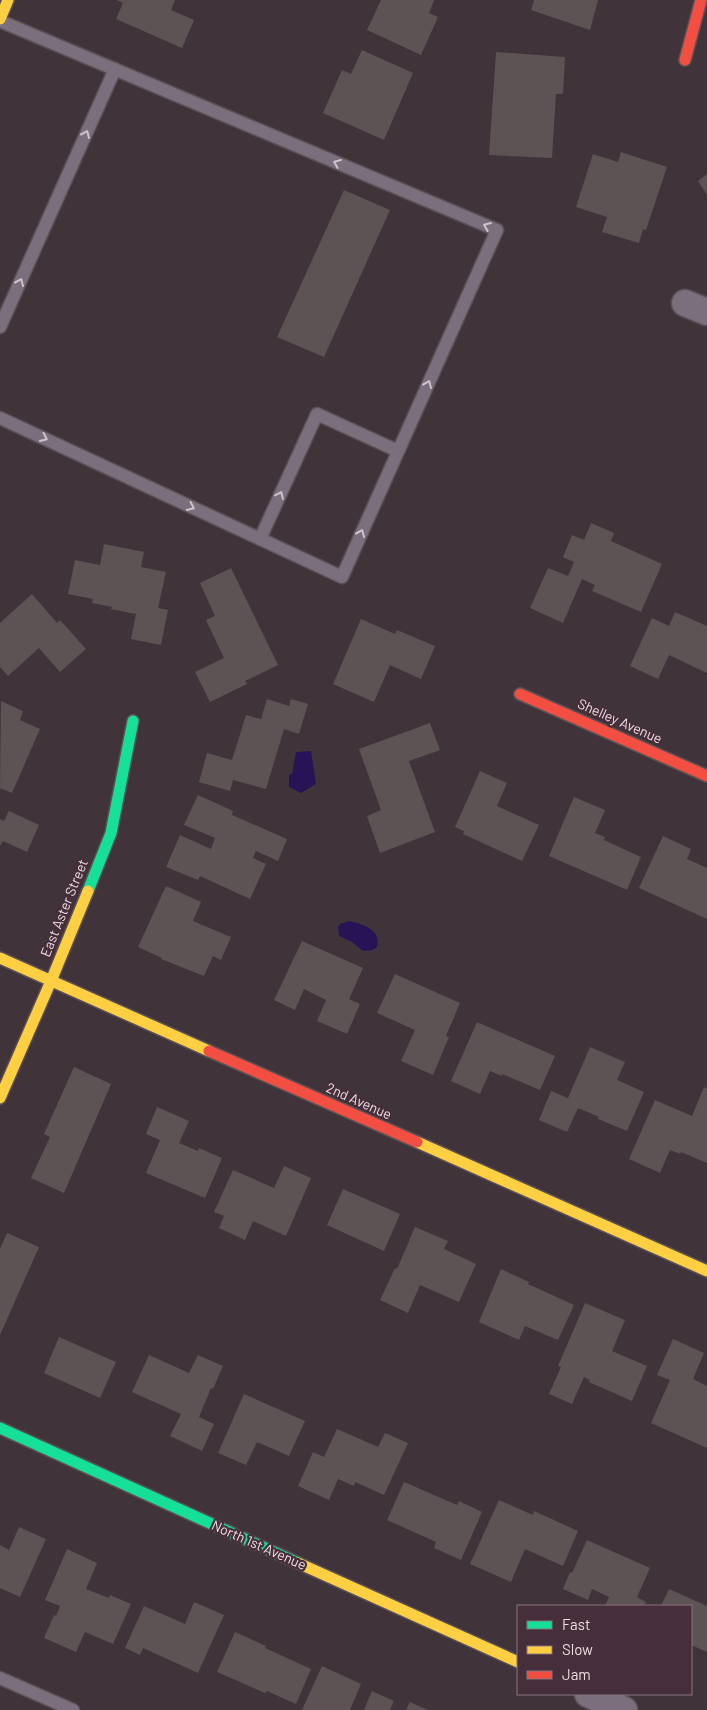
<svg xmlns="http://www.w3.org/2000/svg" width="707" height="1710" font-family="Barlow,sans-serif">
<rect width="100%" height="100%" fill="#40343a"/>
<g fill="#271355">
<polygon points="311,751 316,784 301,793 289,787 289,775 292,774 296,752"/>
<path d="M349 921C363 924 382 930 377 947L373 950 363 951 352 942 339 936 338 927 340 924Z"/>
</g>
<g fill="#5d5254">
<polygon points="117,0 175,0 171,10 194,20 182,48 116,19 123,3"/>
<polygon points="381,0 434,0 429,13 438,17 421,55 367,30"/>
<polygon points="534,0 598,0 590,30 531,10"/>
<polygon points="362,50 413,73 384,140 323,113 342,70 351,74"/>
<polygon points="496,52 565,57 563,94 556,94 552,158 489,155"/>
<polygon points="621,152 667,167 646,230 643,229 639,243 602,232 607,217 576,207 593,154 618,162"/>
<polygon points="707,174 707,195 698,181"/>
<polygon points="344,190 390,210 324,357 277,337"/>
<polygon points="591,523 614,533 611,541 662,564 641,612 592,591 595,585 582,579 563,623 530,608 548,568 568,576 574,562 563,557 572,535 584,540"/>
<polygon points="104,544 144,552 141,567 166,572 158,608 168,610 161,645 131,639 136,614 111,609 112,607 92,603 93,599 68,594 75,560 100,565"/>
<polygon points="231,568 278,665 245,681 247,684 210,702 195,672 224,658 206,620 215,616 200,583"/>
<polygon points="32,594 57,623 60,620 86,649 60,672 39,648 8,676 0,667 0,623"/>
<polygon points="675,612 707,626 707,673 669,655 658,679 630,666 652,618 669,626"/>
<polygon points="361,619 395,634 397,630 435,646 421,679 390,665 374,702 333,684"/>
<polygon points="267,699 289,706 291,699 308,704 299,734 284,729 266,789 233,780 230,791 199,782 207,753 232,760 246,715 261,719"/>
<polygon points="1,701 23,711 20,720 40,729 12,793 0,788"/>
<polygon points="430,723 440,750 409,761 435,832 380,853 367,816 381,810 359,749"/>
<polygon points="480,771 507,783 497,806 539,825 522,861 463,834 464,831 455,827"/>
<polygon points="198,795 233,811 232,815 287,839 278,861 256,851 253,858 266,864 250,899 200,876 198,880 166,867 180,835 211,849 215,838 184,825"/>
<polygon points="574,797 605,810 595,833 605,837 604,840 641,857 627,890 549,856"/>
<polygon points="9,811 39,825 27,852 3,841 0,846 0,819 4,821"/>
<polygon points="663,836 691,849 687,859 707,868 707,919 639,888"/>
<polygon points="166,886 201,902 193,921 231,937 221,960 213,956 204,976 161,959 162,958 138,947"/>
<polygon points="302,941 363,968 349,999 360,1004 347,1034 317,1021 326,1000 304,989 295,1010 274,1000"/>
<polygon points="395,974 460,1003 446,1036 449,1037 433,1075 401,1061 415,1030 377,1013"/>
<polygon points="477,1022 555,1056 540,1090 502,1074 502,1076 490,1071 480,1094 451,1081"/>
<polygon points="590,1047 625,1062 617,1080 644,1092 627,1131 598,1119 599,1117 578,1108 567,1132 539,1120 551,1091 568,1098"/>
<polygon points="74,1067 111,1084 64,1193 31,1178 50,1137 44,1134"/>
<polygon points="704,1087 707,1089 707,1163 681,1152 680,1154 670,1150 660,1173 629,1159 655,1100 692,1116"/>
<polygon points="157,1107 189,1121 179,1143 198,1151 199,1148 222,1158 205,1198 146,1173 160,1140 146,1134"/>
<polygon points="284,1166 311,1178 286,1236 253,1221 245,1240 219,1228 224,1216 214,1212 233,1170 274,1188"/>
<polygon points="343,1189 400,1214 384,1251 327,1225"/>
<polygon points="415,1227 448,1241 444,1249 476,1264 459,1302 420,1285 408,1313 380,1300 395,1268 397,1269"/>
<polygon points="7,1233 39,1247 0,1335 0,1249"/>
<polygon points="501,1269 529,1282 528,1284 574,1305 558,1340 525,1326 519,1340 479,1322"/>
<polygon points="585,1303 625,1320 612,1351 647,1366 632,1401 589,1382 590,1380 584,1377 572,1404 549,1394 561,1367 558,1366"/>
<polygon points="59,1337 116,1362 100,1398 44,1373"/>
<polygon points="673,1339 704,1353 693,1379 707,1386 707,1448 651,1423 670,1380 657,1375"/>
<polygon points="149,1355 189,1373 198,1355 223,1366 213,1389 211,1388 199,1417 214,1424 202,1451 170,1436 181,1414 132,1392"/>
<polygon points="244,1394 305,1421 289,1456 257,1442 246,1465 218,1453"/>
<polygon points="337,1429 378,1447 385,1433 408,1443 384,1495 355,1482 354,1486 338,1479 329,1500 298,1486 313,1452 324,1457"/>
<polygon points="404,1482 457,1505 459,1501 482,1512 461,1560 434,1548 436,1542 387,1520"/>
<polygon points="499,1500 533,1515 534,1511 578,1531 563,1566 525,1549 511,1582 470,1564"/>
<polygon points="19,1527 46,1539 20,1597 0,1588 0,1545 9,1550"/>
<polygon points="587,1540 650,1568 637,1597 646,1602 644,1606 605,1606 609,1597 592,1589 588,1600 563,1589 570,1572 572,1573"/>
<polygon points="67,1549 97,1563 86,1589 109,1598 110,1595 131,1604 113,1644 85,1632 76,1652 44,1638 54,1615 56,1616 60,1606 45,1600"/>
<polygon points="669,1589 707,1606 707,1652 691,1645 691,1606 661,1606"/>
<polygon points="194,1602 224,1615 198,1673 143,1648 140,1655 125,1648 144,1606 185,1624"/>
<polygon points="235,1632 266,1646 265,1648 311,1669 296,1704 267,1691 265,1693 217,1672"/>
<polygon points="322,1666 361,1684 350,1710 302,1710"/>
<polygon points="372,1691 394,1701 390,1710 364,1710"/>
<polygon points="410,1702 428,1710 406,1710"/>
</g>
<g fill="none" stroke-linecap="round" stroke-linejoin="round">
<defs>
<g id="lane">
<polyline points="0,21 497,230 342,577 0,418"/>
<polyline points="0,327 115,69"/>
<polyline points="260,539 317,414 398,451"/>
<polyline points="0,1678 73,1710"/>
</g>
<g id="street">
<polyline points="685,303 707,312"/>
<polyline points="588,1694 624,1710"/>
</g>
<g id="fast">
<polyline points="88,891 111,833 133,721"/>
<polyline points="0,1428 298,1563"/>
</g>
<g id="slow">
<polyline points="0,19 8,0"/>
<polyline points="0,958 209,1051"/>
<polyline points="0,1098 51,981 88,891"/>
<polyline points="417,1142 707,1271"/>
<polyline points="298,1563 518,1662"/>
</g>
<g id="jam">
<polyline points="685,60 701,0"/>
<polyline points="520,694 707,776"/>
<polyline points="209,1051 417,1142"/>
</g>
</defs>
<use href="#lane" stroke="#5b5055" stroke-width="15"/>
<use href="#street" stroke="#5b5055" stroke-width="29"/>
<use href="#fast" stroke="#5b5055" stroke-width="14"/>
<use href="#slow" stroke="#5b5055" stroke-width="14"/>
<use href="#jam" stroke="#5b5055" stroke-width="14"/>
<use href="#lane" stroke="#7b6f7d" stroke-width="12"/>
<use href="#street" stroke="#7b6f7d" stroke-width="26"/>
<use href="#fast" stroke="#16e098" stroke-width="11"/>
<use href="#slow" stroke="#ffcf43" stroke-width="11"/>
<use href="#jam" stroke="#f24e42" stroke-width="11"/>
</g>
<defs><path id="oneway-chevron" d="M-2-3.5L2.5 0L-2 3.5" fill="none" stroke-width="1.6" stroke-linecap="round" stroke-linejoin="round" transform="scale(1.25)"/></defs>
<g stroke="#d0c1ca">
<use href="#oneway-chevron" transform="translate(86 134) rotate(-66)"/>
<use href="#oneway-chevron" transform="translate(337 163) rotate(-157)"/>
<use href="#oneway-chevron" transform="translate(487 226) rotate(-157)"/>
<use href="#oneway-chevron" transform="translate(20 282) rotate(-66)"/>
<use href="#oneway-chevron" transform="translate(428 384) rotate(-66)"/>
<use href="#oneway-chevron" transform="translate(44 438) rotate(25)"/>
<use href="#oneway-chevron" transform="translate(280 495) rotate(-65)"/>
<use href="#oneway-chevron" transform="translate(191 507) rotate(25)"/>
<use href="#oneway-chevron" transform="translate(361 533) rotate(-66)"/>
</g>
<g text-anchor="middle" stroke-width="4.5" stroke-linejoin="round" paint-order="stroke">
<g font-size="14" fill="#ecdce3" stroke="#462e3a">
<text transform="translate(620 721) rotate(24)" y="5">Shelley Avenue</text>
<text transform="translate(64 908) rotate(-68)" y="5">East Aster Street</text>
<text transform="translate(359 1101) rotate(24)" y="5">2nd Avenue</text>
<text transform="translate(259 1545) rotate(24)" y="5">North 1st Avenue</text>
</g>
</g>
<rect x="517" y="1605" width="175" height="90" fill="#462e3a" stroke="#88747e"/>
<rect x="527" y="1621" width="25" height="8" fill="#16e098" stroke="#88747e"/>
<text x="562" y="1630" font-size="15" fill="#ecdce3">Fast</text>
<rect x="527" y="1646" width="25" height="8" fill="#ffcf43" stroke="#88747e"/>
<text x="562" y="1655" font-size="15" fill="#ecdce3">Slow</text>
<rect x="527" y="1671" width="25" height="8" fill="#f24e42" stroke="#88747e"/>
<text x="562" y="1680" font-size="15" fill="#ecdce3">Jam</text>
</svg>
